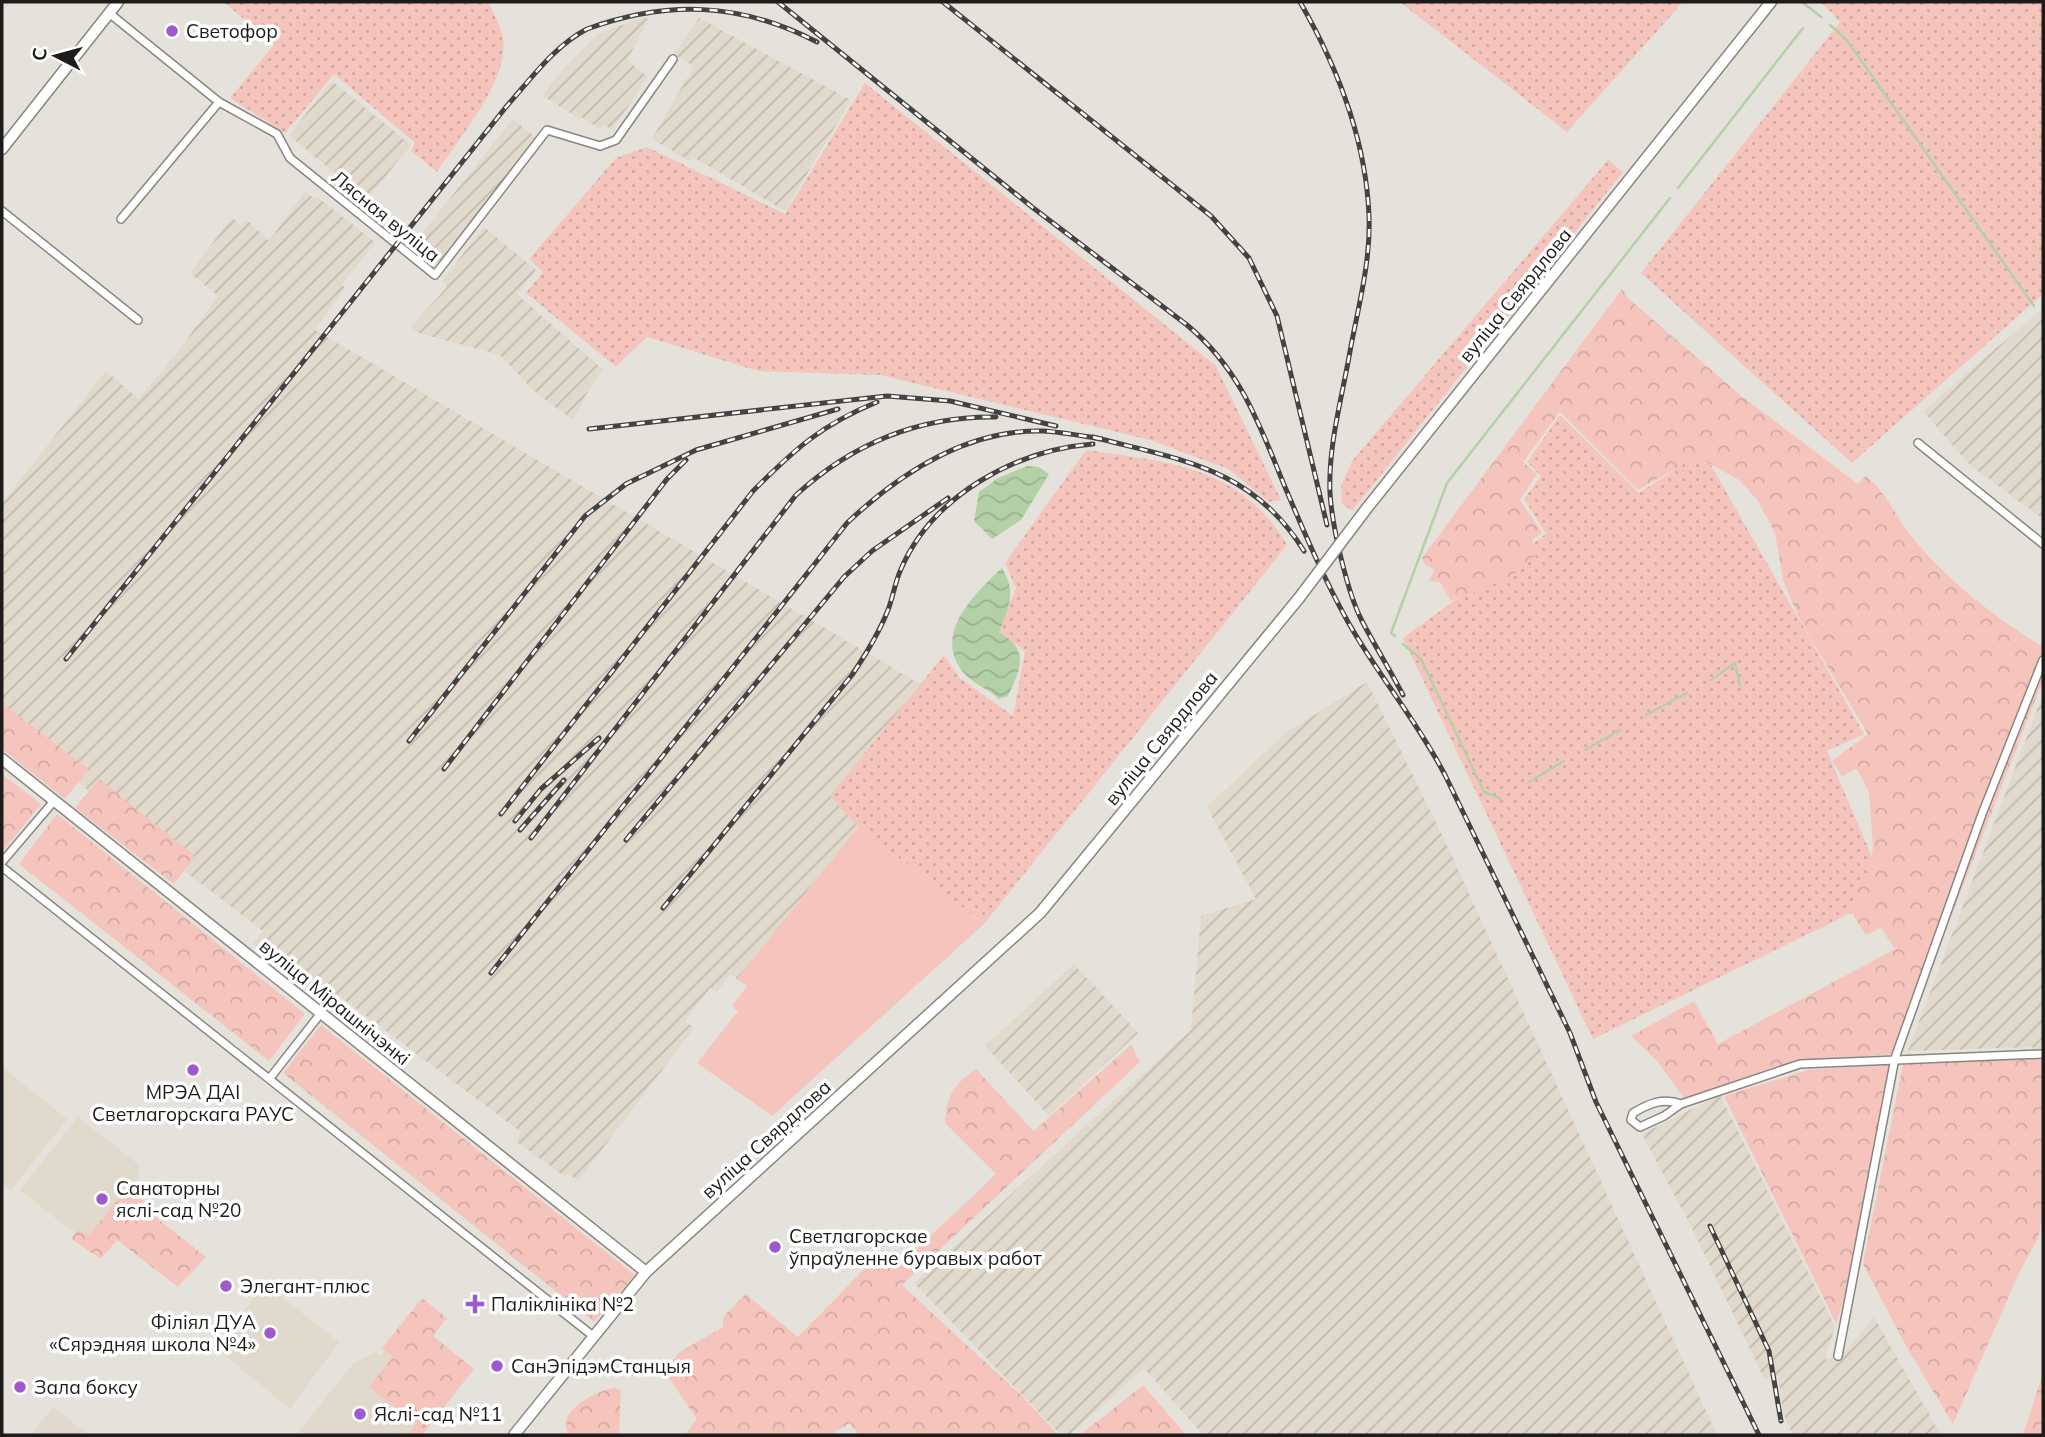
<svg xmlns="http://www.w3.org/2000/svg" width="2045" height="1437" font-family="Mulish,sans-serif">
<defs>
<pattern id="industrial-furrows" width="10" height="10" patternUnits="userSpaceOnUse" patternTransform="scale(1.75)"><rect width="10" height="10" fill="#e0d9cc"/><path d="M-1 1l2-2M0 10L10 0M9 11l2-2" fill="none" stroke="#c0baaf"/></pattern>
<pattern id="green-dots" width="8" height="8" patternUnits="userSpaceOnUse" patternTransform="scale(1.75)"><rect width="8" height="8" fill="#f5c5bd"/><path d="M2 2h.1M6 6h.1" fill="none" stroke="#d2a9a2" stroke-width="1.8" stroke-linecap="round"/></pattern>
<pattern id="forest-crowns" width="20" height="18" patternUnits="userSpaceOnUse" patternTransform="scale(1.75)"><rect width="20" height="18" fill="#f5c5bd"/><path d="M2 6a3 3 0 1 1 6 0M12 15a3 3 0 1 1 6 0" fill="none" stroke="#d2a9a2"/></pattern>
<pattern id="water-waves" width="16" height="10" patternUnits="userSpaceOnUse" patternTransform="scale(1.75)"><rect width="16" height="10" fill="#b3d0a7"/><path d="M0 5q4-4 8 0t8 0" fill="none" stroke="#9ab28f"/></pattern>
</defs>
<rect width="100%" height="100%" fill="#e5e2dc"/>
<g fill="#e0d9cc">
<polygon points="2,1067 67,1119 11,1190 2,1183"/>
<polygon points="78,1117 139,1165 136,1196 95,1249 20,1190"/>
<polygon points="265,1284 339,1342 290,1409 216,1348"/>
<polygon points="390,1344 440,1402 414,1435 296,1435 353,1364 376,1351 381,1355"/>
<polygon points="53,1407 89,1435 31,1435"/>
</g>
<g fill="url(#industrial-furrows)">
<polygon points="644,17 649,19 627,60 648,77 612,130 605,125 601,130 582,117 580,119 543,96 556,77 598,34"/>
<polygon points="699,18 851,100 785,211 693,157 690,161 652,139 694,66 674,54"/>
<polygon points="332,81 411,145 370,195 338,169 334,173 289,135"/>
<polygon points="513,119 536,138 441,260 433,263 412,246"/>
<polygon points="305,192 314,198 316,196 375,242 342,285 345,288 315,330 922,685 831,796 858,827 737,979 730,974 717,992 710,988 685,1021 694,1028 578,1181 568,1173 565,1177 516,1141 521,1132 323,984 319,988 314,984 311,989 253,944 263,931 191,876 2,719 2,503 106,371 139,399 180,349 218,296 190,273 232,217 241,226 247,220 269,241"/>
<polygon points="484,227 536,270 517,294 603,370 588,391 573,420 536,393 500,355 419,333 411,327 447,287 442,281"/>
<polygon points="2043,308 2043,519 1970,465 1923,411"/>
<polygon points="1367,682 1445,841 1717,1435 1203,1435 1144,1368 1069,1435 1061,1435 914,1283 1191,1030 1201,916 1256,899 1207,807 1284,734"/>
<polygon points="2043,694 2043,1167 2006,1154 2033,1047 1908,1051"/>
<polygon points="1074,964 1138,1033 1049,1116 985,1046"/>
<polygon points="1720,1095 1835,1327 1825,1360 1847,1350 1874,1317 1941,1435 1793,1435 1783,1413 1778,1376 1764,1378 1691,1226 1642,1134"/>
</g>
<g fill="url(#green-dots)">
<path d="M224 2H488C493 13 501 26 503 37 510 79 459 138 437 172L411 151 415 143 334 74 285 133 230 98 274 45Z"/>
<polygon points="1400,2 1683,2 1567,132"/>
<polygon points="1821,2 2043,2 2043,294 1852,463 1641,273 1840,22"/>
<polygon points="865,83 1216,366 1281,500 1269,502 1228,469 1150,440 880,375 758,371 647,337 616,367 526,293 543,272 529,259 616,158 647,147 785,214"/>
<polygon points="1608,160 1623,172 1352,511 1342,504 1341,486 1352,461"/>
<polygon points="1560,415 1639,493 1703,451 1864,734 1827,751 1888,895 1593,1039 1403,638 1546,534 1524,499 1541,476 1527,462"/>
<path d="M1086 450C1168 462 1241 466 1287 545L984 924 858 827 830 796 944 655 960 678 1013 716 1025 651 999 632 1016 588 1005 563Z"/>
</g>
<g fill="url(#forest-crowns)">
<path d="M1622 289 1628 298 1739 394 1858 484 1866 476C1885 491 1894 513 1908 532 1944 578 1994 617 2043 647V680L1898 1054 1805 1060 1768 1069 1686 1101 1657 1061 1631 1036 1694 1001 1718 1044 1895 949 1881 928 1866 935 1853 915V893L1868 878 1873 848 1869 792 1857 769 1842 776 1832 761 1868 734 1801 623 1783 580 1775 533 1758 501 1739 480 1705 461 1684 464 1638 490 1560 412 1523 462 1537 474 1520 500 1542 533 1532 540 1538 551C1522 578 1479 590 1451 601L1440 582 1429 581 1435 570 1424 564 1422 558Z"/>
<polygon points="2,703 89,770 65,799 2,749"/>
<polygon points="2,774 41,804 2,852"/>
<polygon points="99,779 195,856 174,884 75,808"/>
<polygon points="57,814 305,1014 269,1061 19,864"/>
<polygon points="321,1025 635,1275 594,1322 283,1073"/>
<path d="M1131 1045 1140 1062 902 1285 1021 1395 1058 1435H859L850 1423 830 1435H685L697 1419 666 1374 678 1353 723 1327V1317L746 1294 798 1337 882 1251 900 1265 996 1174 945 1123C946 1096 954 1084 976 1069L1034 1131Z"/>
<polygon points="2043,1058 2043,1213 2038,1239 2020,1271 1953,1424 1908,1350 1863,1264 1903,1064"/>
<polygon points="1895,1064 1846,1293 1836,1323 1724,1096 1808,1070"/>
<polygon points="125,1191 144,1201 140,1205 206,1257 178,1287 117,1240 101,1259 71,1239 78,1230 89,1235"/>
<polygon points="422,1298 447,1318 433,1336 474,1369 422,1435 408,1435 416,1424 369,1387 393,1357 382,1348"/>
<polygon points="2043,1372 2043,1435 2023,1435"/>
<polygon points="1143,1385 1186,1435 1080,1435"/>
<path d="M615 1388 621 1390 619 1435H567C567 1430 565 1423 567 1418 574 1403 601 1389 615 1388Z"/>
</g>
<polygon fill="#f5c5bd" points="858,827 984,924 772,1116 697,1063 738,1011 732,1006 747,986 737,979"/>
<g fill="url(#water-waves)">
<polygon points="1027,466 1039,467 1049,474 1021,520 992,539 974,521 979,492 998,478"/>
<path d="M1002 568C1017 594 1009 606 999 632 1030 650 1021 668 1008 696L999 699C989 689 973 684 964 673 931 635 975 593 1002 568Z"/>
</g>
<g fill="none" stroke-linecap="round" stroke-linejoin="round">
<g stroke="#b3d0a7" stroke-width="2.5">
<polyline points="1802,2 1821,17"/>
<polyline points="1830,25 1846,39 2034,306"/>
<polyline points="1678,188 1803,28"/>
<polyline points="1395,636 1391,633 1447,483 1670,198"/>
<polyline points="1403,644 1421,659 1484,792 1501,799"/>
<polyline points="1711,680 1735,663 1740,686"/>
<polyline points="1646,715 1687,693"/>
<polyline points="1585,750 1620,730"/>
<polyline points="1529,782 1564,761"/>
</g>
<defs>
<g id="street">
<polyline points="109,13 219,102 277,134 290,158 435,275 547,130 600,146 616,140 673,59"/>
<polyline points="2,211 138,320"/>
<polyline points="121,219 219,102"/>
<polyline points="1918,443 2043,544"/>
<polyline points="2,862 54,801"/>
<polyline points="2,867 593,1336"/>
<polyline points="270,1078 321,1013"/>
<path d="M1681 1104C1663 1097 1648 1104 1633 1113L1631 1120 1640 1127 1664 1116 1681 1104 1800 1064 2043 1054"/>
<polyline points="1838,1356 1895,1058 1982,814 2043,660"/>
</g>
<g id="secondary">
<polyline points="2,149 118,2"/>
<polyline points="1367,508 1771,2"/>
<polyline points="2,759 646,1272"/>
<polyline points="514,1435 646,1272 1040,913 1299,598"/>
</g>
</defs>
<use href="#street" stroke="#898680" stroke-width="10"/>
<use href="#secondary" stroke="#898680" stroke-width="13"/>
<use href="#street" stroke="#fff" stroke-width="7"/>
<use href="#secondary" stroke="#fff" stroke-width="10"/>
<defs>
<g id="rail">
<path d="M778 2 1032 207 1187 325C1241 370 1259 424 1285 487 1304 532 1324 579 1348 622 1378 675 1417 721 1445 775L1570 1033 1596 1102 1759 1435"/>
<polyline points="943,2 1211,216 1249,258 1277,316 1327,525"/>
<path d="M1300 2C1337 66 1366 141 1369 216 1371 263 1357 311 1349 357 1341 401 1328 448 1330 493 1332 526 1347 592 1362 621 1375 646 1390 670 1403 695"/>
<polyline points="589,429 887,396 950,401 1056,426"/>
<path d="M1093 437C1180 460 1252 467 1304 551"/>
<path d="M66 659 506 107C530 80 554 46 587 29 667 0 740 2 817 42"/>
<polyline points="409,741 585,516 626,484 696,450 838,409"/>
<polyline points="444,769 667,479 686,460"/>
<path d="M501 814 753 491C795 449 821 425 877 402"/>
<polyline points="515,821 541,789 599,738"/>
<polyline points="520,830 564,780"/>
<path d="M531 838 796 495C853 443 919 416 996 417"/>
<polyline points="626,840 844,577 872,551 948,498"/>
<path d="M663 908 852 675C866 654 879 633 888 610 893 597 895 582 901 569 933 495 1016 450 1093 444"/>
<path d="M491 973 847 523C900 473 967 429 1043 431 1062 432 1082 436 1102 439"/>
<polyline points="1710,1226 1769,1351 1781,1421"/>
</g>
</defs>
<use href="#rail" stroke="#454341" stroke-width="5"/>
<use href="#rail" stroke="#fff" stroke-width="2.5" stroke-dasharray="8" stroke-linecap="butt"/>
<defs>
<polyline id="secondary-bridge" points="1299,598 1367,508"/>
</defs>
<use href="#secondary-bridge" stroke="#898680" stroke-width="13" stroke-linecap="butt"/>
<use href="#secondary-bridge" stroke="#fff" stroke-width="10"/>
</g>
<g fill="#9e59ce" stroke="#fff" stroke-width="2.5">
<circle cx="172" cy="31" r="7"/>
<circle cx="193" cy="1070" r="7"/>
<circle cx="102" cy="1199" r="7"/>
<circle cx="775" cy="1247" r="7"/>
<circle cx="226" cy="1286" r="7"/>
<path d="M471.5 1293.5h7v7h7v7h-7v7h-7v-7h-7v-7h7z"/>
<circle cx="270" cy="1333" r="7"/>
<circle cx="497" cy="1366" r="7"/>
<circle cx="20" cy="1387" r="7"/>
<circle cx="360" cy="1414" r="7"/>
</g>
<g text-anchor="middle" stroke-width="7" stroke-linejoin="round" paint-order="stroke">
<g font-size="19" fill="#1d1c1a" stroke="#fff" text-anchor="start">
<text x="186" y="38">Светофор</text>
<text x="193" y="1099" text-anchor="middle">МРЭА ДАІ<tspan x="193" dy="22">Светлагорскага РАУС</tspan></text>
<text x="116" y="1195">Санаторны<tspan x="116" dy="22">яслі-сад №20</tspan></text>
<text x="789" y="1243">Светлагорскае<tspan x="789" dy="22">ўпраўленне буравых работ</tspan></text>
<text x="240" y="1293">Элегант-плюс</text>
<text x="491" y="1311">Паліклініка №2</text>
<text x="256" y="1329" text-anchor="end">Філіял ДУА<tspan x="256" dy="22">«Сярэдняя школа №4»</tspan></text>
<text x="511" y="1373">СанЭпідэмСтанцыя</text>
<text x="34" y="1394">Зала боксу</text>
<text x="374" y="1421">Яслі-сад №11</text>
</g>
<g font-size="19" fill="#1d1c1a" stroke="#fff">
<text transform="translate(386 216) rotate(39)" y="7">Лясная вуліца</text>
<text transform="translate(1515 295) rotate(-51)" y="7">вуліца Свярдлова</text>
<text transform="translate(1161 738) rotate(-51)" y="7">вуліца Свярдлова</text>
<text transform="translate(335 1002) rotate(39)" y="7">вуліца Мірашнічэнкі</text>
<text transform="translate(766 1139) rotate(-42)" y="7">вуліца Свярдлова</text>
</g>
</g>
<rect width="2045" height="1437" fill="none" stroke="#1d1c1a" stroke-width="7"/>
<g transform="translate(56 56) rotate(276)" stroke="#ffffff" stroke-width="5" paint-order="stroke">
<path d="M0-5L12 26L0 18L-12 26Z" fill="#1d1c1a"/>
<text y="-10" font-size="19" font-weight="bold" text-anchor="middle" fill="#1d1c1a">С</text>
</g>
</svg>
